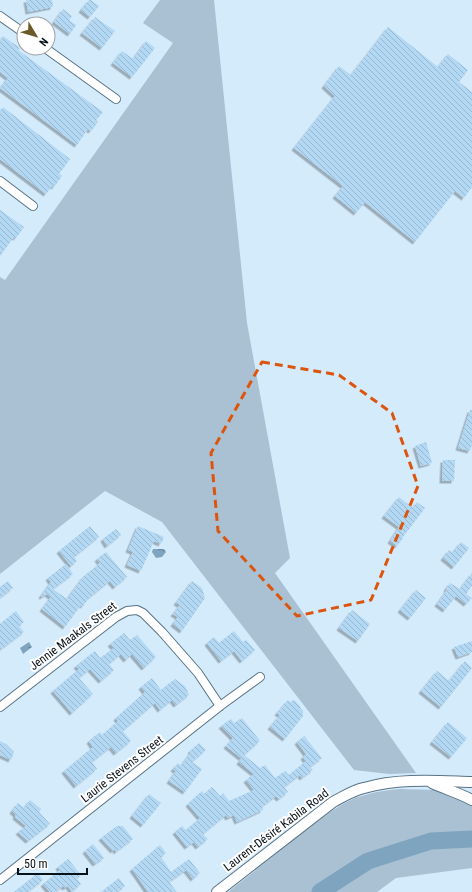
<svg xmlns="http://www.w3.org/2000/svg" width="472" height="892" font-family="'Roboto Condensed',sans-serif">
<defs>
<pattern id="water-ripples" width="26" height="14" patternUnits="userSpaceOnUse"><rect width="26" height="14" fill="#7fa4bf"/><path d="M2 4q2-2 4 0t4 0M15 11q2-2 4 0t4 0" fill="none" stroke="#66849a"/></pattern>
<pattern id="building-back-hatch" width="6" height="6" patternUnits="userSpaceOnUse"><rect width="6" height="6" fill="#b2d8f4"/><path d="M-1 5l2 2M0 0l6 6M5-1l2 2" fill="none" stroke="#98b8d0"/></pattern>
<filter id="shadow"><feDropShadow dx="-2.5" dy="2.5" stdDeviation="0" flood-color="#0004"/></filter>
</defs>
<rect width="100%" height="100%" fill="#d4ebfc"/>
<g fill="#a9c1d2">
<polygon points="160,0 214,0 247,323 290,558 275,573 416,773 389,774 354,770 162,522 105,491 0,574 0,277 5,280 173,43 143,23"/>
<path d="M400 789 437 790 472 800V868L396 878 377 892H228C251 874 274 856 297 837 315 823 334 807 355 798 370 793 384 790 400 789Z"/>
</g>
<g fill="url(#water-ripples)">
<polygon points="153,549 164,549 166,552 162,557 156,558 152,552"/>
<polygon points="29,642 32,647 23,654 20,648"/>
</g>
<g fill="none" stroke-linecap="round" stroke-linejoin="round">
<polyline stroke="#7fa4bf" stroke-width="17" points="320,892 368,861 431,841 472,839"/>
</g>
<g fill="url(#building-back-hatch)" filter="url(#shadow)">
<polygon points="26,0 52,0 53,7 28,12"/>
<polygon points="89,0 91,0 99,6 90,17 81,10"/>
<polygon points="63,9 72,16 69,20 76,25 70,34 54,22"/>
<polygon points="95,17 115,31 102,48 82,33"/>
<polygon points="388,27 438,67 448,54 468,70 459,82 472,92 472,187 464,198 455,191 415,242 365,202 356,213 335,196 343,186 294,148 335,96 324,86 339,66 351,75"/>
<polygon points="3,36 20,48 18,50 103,112 96,120 98,122 91,131 88,129 77,145 0,88 8,78 0,72 0,40"/>
<polygon points="146,41 155,48 132,77 113,63 122,51 133,59"/>
<polygon points="3,107 70,159 59,174 62,176 54,187 52,186 46,194 0,159 0,111"/>
<polygon points="0,210 24,227 16,238 14,237 0,256"/>
<polygon points="470,410 472,410 472,445 470,451 458,448"/>
<polygon points="426,442 432,463 421,466 415,446"/>
<polygon points="443,460 455,460 454,481 442,481"/>
<polygon points="399,497 413,508 417,502 425,508 402,538 403,538 397,546 390,541 399,527 384,516"/>
<polygon points="90,526 99,537 74,557 77,561 71,566 59,551"/>
<polygon points="138,526 164,537 161,544 154,541 141,571 127,565 133,552 128,550"/>
<polygon points="116,529 121,535 107,546 103,539"/>
<polygon points="461,542 469,548 454,567 443,558 449,550 452,553"/>
<polygon points="106,552 127,577 115,587 110,581 89,598 83,606 81,605 65,627 42,609 51,597 47,594 42,597 41,596 51,582 48,578 66,564 73,574 53,589 67,599 83,577 100,563 97,559"/>
<polygon points="472,573 472,586 466,594 472,598 466,604 456,596 445,610 437,604 447,590 446,589 450,583 460,589"/>
<polygon points="8,581 13,588 0,598 0,587"/>
<polygon points="192,581 202,588 205,598 182,631 173,624 178,617 173,614 180,605 176,603"/>
<polygon points="416,590 426,598 410,618 400,610"/>
<polygon points="352,610 370,624 358,641 339,628"/>
<polygon points="16,611 24,622 19,626 24,632 0,650 0,624"/>
<polygon points="234,631 243,642 246,640 255,650 242,661 234,651 221,661 207,643 214,637 219,643"/>
<polygon points="124,633 130,640 137,635 156,657 144,668 132,654 126,660 121,654 109,664 114,670 101,681 90,669 79,678 93,694 72,713 53,691 79,669 76,666 95,651 100,658 114,648 110,644"/>
<polygon points="472,641 472,652 458,657 454,647"/>
<polygon points="465,661 472,668 441,707 421,691 437,671 449,681"/>
<polygon points="152,678 161,690 175,679 185,686 189,695 176,705 172,700 160,710 155,703 123,731 131,741 116,753 111,747 92,762 97,769 76,786 64,771 93,747 89,741 100,732 102,735 118,721 116,718 145,692 141,687"/>
<polygon points="288,700 290,702 294,700 301,707 300,708 303,711 303,716 285,739 270,727 280,715 277,713"/>
<polygon points="242,718 260,741 241,758 226,746 233,738 221,726 231,719 234,723"/>
<polygon points="448,722 467,738 451,757 432,742"/>
<polygon points="304,736 322,758 310,767 313,770 302,778 300,775 284,787 288,792 279,799 276,796 262,807 263,810 237,822 234,815 228,818 226,815 203,834 208,839 198,847 194,842 187,847 175,832 182,826 186,830 200,818 188,804 202,791 204,794 212,787 220,796 223,793 229,801 254,790 246,780 254,774 239,762 244,755 260,768 265,765 275,778 285,771 289,775 306,761 303,757 306,754 297,742"/>
<polygon points="0,741 6,744 14,752 11,760 0,755"/>
<polygon points="199,743 206,750 192,762 202,769 185,792 169,781 176,771 173,769 178,763 181,766 191,752 190,751"/>
<polygon points="149,794 161,803 143,825 132,816"/>
<polygon points="30,800 41,809 39,812 50,824 28,841 18,832 26,826 15,817 16,815 12,811 18,803 24,808"/>
<polygon points="117,826 123,826 133,839 116,852 115,849 113,851 101,838"/>
<polygon points="93,844 104,858 95,864 85,851"/>
<polygon points="160,845 166,853 161,857 171,872 189,859 200,873 193,879 186,870 169,882 177,892 148,892 132,869"/>
<polygon points="68,859 81,875 77,879 81,884 72,892 68,886 65,888 63,886 55,892 50,892 43,884 60,870 58,867"/>
<polygon points="38,873 43,880 28,892 14,892"/>
<polygon points="119,878 125,886 117,892 101,892"/>
</g>
<g fill="none" stroke-linecap="round" stroke-linejoin="round">
<defs>
<g id="minor">
<polyline points="0,16 24,33"/>
<polyline points="45,48 116,99"/>
<polyline points="0,181 33,206"/>
<polyline points="0,707 116,617 127,611 137,610 143,613 162,632 198,673 220,706"/>
<polyline points="0,880 220,706 260,677"/>
</g>
<g id="tertiary">
<path d="M432 783C445 789 459 793 472 800"/>
<path d="M217 892 333 802C343 797 353 790 364 788 399 778 436 781 472 782"/>
</g>
</defs>
<use href="#minor" stroke="#587385" stroke-width="10"/>
<use href="#tertiary" stroke="#587385" stroke-width="12"/>
<use href="#minor" stroke="#fff" stroke-width="8"/>
<use href="#tertiary" stroke="#fff" stroke-width="10"/>
</g>
<path fill="none" stroke="#dd550d" stroke-width="3" stroke-dasharray="8 5" stroke-linejoin="round" d="M262 362 339 375 392 413 418 486 371 600 297 616 218 531 211 453Z"/>
<g text-anchor="middle" stroke-width="4" stroke-linejoin="round" paint-order="stroke">
<g font-size="12" fill="#071118" stroke="#fff">
<text transform="translate(73 636) rotate(-37)" y="4">Jennie Maakals Street</text>
<text transform="translate(122 769) rotate(-38)" y="4">Laurie Stevens Street</text>
<text transform="translate(276 830) rotate(-37)" y="4">Laurent-Désiré Kabila Road</text>
</g>
</g>
<g transform="translate(36 36) rotate(128)"><circle r="19" fill="#ffffff" stroke="#9ca0a3"/>
<path d="M0-3L7 15L0 10L-7 15Z" fill="#6b5928"/>
<text y="-6" font-size="11" font-weight="bold" text-anchor="middle" fill="#071118">N</text>
</g>
<path d="M18 868v6h69v-6" fill="none" stroke="#071118" stroke-width="2"/>
<text x="24" y="868" font-size="12" fill="#071118" stroke="#ffffff" stroke-width="3" paint-order="stroke">50 m</text>
</svg>
